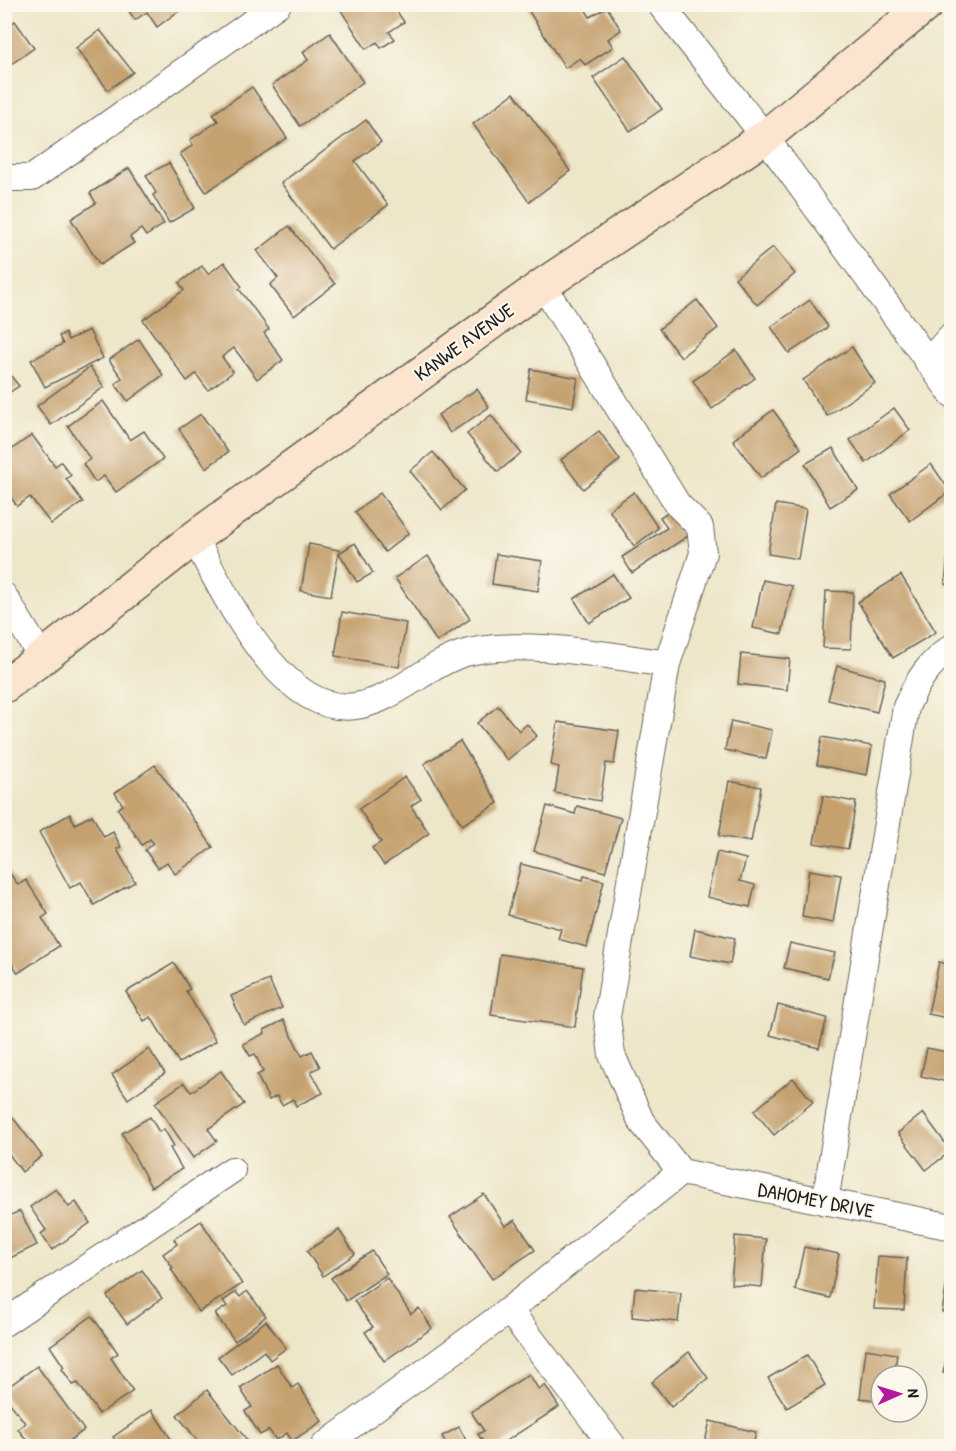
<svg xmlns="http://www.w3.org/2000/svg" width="956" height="1451" font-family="'Patrick Hand',sans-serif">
<rect width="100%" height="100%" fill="#fbf7ec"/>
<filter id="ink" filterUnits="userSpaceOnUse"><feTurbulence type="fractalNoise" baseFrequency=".0167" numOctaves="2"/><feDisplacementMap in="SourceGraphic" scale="12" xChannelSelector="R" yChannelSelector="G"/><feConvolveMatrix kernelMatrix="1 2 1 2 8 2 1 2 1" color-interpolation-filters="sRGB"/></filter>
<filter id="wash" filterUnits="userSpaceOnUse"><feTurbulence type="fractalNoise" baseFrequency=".008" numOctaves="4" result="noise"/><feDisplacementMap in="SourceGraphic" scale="24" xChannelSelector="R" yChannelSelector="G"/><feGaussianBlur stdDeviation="1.35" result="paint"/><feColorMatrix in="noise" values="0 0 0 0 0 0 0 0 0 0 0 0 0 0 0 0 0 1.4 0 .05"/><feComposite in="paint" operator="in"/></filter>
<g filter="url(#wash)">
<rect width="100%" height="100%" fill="#eee6c9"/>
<g id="blocks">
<g fill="#c5a170">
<polygon points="124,4 188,4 157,27 147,12 135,20"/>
<polygon points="347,4 398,4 394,7 404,22 389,32 395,39 381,48 377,42 366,49 340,9"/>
<polygon points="537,4 582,4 590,17 607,7 621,30 608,39 613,47 585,65 580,58 565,68 528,10"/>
<polygon points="15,21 34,48 4,69 4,29"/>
<polygon points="100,30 133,72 108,90 76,48"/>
<polygon points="330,33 363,82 300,126 272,85 308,60 303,52"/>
<polygon points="625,56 662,109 630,131 593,78"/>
<polygon points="252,87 287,138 206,192 180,154 193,145 190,140 218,121 213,114"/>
<polygon points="514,93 570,171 529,202 473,124"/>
<polygon points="366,120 381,142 355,161 388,205 330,249 281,183"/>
<polygon points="169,163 195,208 169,223 153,195 156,193 146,175"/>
<polygon points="129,168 164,224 146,236 141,229 130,237 134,243 100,265 71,219 96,203 90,193"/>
<polygon points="289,226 335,284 294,316 270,285 278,278 257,251"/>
<polygon points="773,247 795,274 757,305 735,278"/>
<polygon points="224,262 242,287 239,289 269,329 264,333 283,360 257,379 234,348 222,357 233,372 208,390 196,374 187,381 143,320 184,290 179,283 202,266 208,274"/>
<polygon points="697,300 718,328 681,357 659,329"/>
<polygon points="810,300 828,327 789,353 771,327"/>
<polygon points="89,330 103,358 45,387 31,360 63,344 59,336 65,333 68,340"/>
<polygon points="139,339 163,375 128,401 115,384 122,378 109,360"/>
<polygon points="852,347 875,383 827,416 803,380"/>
<polygon points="736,350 755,378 712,409 693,381"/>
<polygon points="4,367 19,386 4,396"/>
<polygon points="90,367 104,387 51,425 37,406"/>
<polygon points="531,369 578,378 573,407 526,399"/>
<polygon points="477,389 489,407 450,433 438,415"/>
<polygon points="103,401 130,440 144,431 163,459 116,492 104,476 95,482 83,464 90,459 68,426"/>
<polygon points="894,408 910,430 866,463 850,440"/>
<polygon points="773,410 801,448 761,478 733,440"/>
<polygon points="201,414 228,452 206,468 179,429"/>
<polygon points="491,415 521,453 498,472 467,434"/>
<polygon points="599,431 620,460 583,489 561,460"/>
<polygon points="32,435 55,466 61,462 71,475 66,479 83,502 51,524 30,497 17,506 4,488 4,475 9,472 4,465 4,455"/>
<polygon points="833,448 858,490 830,507 805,464"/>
<polygon points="433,452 465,490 442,510 410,471"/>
<polygon points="931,464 950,491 910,521 890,494"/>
<polygon points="634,492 658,528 634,546 609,510"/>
<polygon points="380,493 409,533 385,552 355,512"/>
<polygon points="776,504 806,509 798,559 768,554"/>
<polygon points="674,508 691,534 632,573 622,557 667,528 660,517"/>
<polygon points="950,538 952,538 952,585 945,584"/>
<polygon points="355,543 373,573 357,582 339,553"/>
<polygon points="309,544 339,550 331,596 301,591"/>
<polygon points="496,554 542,561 538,591 492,584"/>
<polygon points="428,556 470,619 437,642 395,578"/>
<polygon points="613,574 629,598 589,623 574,599"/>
<polygon points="901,575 936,632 893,658 858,602"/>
<polygon points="763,580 792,586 782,634 753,628"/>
<polygon points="826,591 853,592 851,649 823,648"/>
<polygon points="342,612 406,623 399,667 335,656"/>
<polygon points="741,654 790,659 787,690 738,684"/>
<polygon points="837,666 885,679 877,712 828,700"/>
<polygon points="498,706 519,731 527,724 537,736 507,760 477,723"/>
<polygon points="731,721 772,730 766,759 725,750"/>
<polygon points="558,722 619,731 614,764 606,763 600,801 555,793 559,767 551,765"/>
<polygon points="822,737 872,746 867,775 817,765"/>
<polygon points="460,741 498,803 462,825 424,764"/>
<polygon points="155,765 213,847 175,874 167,862 158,868 145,850 153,843 150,839 142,845 118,809 123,805 115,793"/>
<polygon points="405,777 421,799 411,806 429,833 384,865 372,848 381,842 359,809"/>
<polygon points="729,781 761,787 751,842 719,836"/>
<polygon points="823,796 856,802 848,849 814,843"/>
<polygon points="547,806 575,814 577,806 621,818 605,872 534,851"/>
<polygon points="70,814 75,824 92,815 104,837 113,832 121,847 117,849 135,882 94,905 81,882 70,888 39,832"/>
<polygon points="717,852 746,859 740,881 755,885 750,907 707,897"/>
<polygon points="521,864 583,880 584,876 604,881 587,947 558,939 561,929 508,915"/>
<polygon points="4,865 18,885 26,880 48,914 42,918 59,946 18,973 4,951"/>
<polygon points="809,870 841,875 833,923 802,917"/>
<polygon points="695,929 735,938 730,964 690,956"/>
<polygon points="790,943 835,953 828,978 784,968"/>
<polygon points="500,954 583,967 575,1027 491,1015"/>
<polygon points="939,962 952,965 952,1019 928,1014"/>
<polygon points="174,963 190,989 186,991 216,1041 179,1063 151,1017 144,1021 126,992"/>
<polygon points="269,980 282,1008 244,1025 231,996"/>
<polygon points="778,1005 827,1018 819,1048 770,1035"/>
<polygon points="284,1020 302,1056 312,1051 320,1067 311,1071 323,1093 296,1106 293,1099 282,1105 277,1096 269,1100 257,1075 263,1072 255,1054 250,1056 243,1044 265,1033 264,1030"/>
<polygon points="927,1048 952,1053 952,1083 921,1076"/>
<polygon points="149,1049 165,1073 128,1099 112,1075"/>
<polygon points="221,1071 244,1104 208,1129 217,1141 193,1158 155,1103 184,1083 191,1092"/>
<polygon points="793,1078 813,1102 774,1135 754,1111"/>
<polygon points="8,1111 42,1156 22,1172 6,1150 4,1151 4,1114"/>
<polygon points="923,1113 951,1151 926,1170 898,1133"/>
<polygon points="150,1117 159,1132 164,1129 174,1146 170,1148 182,1169 151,1187 122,1133"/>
<polygon points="56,1189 69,1207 76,1202 90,1223 52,1250 41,1234 46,1230 30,1207"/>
<polygon points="484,1194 505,1226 515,1220 535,1250 492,1279 450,1217"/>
<polygon points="20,1211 37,1245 4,1261 4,1218"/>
<polygon points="201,1221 242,1284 199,1312 171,1269 173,1268 163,1254 177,1244 174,1239"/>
<polygon points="339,1230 355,1254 323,1276 307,1251"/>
<polygon points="735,1236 766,1239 762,1287 731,1284"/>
<polygon points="804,1247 839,1254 830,1298 795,1290"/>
<polygon points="372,1251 387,1274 346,1301 331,1278"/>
<polygon points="878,1256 907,1258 904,1310 874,1309"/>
<polygon points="950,1263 952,1263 952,1314 942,1312"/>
<polygon points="142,1270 162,1298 127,1324 107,1296"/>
<polygon points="387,1278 411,1314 419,1308 432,1328 384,1361 365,1332 373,1327 354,1301"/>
<polygon points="635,1288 681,1293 678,1322 632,1317"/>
<polygon points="247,1291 266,1316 235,1341 215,1314 227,1306 223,1301 236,1292 240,1297"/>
<polygon points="92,1316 118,1353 111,1358 133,1391 99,1414 78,1383 73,1385 62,1369 64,1367 50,1346"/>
<polygon points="266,1321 286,1348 270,1360 264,1351 232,1375 218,1357"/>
<polygon points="951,1340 952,1340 952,1375 943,1373"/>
<polygon points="866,1349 897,1354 894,1376 881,1376 881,1401 860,1398"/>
<polygon points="689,1352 708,1378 671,1407 652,1382"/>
<polygon points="807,1355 825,1385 787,1408 768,1378"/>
<polygon points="277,1364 292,1388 298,1384 322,1421 292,1441 287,1433 276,1440 269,1430 260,1435 245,1411 252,1407 240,1388"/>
<polygon points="37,1366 84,1430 62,1446 31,1446 18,1429 25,1423 4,1395 4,1390"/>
<polygon points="529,1374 539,1390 545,1385 559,1407 498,1446 486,1446 478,1434 484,1431 471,1412"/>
<polygon points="207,1390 247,1440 239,1446 202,1446 177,1415"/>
<polygon points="152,1410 173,1442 167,1446 119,1446 113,1437"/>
<polygon points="710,1421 756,1432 753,1446 704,1446"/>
<polygon points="459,1427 469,1446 447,1446 442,1436"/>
</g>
</g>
</g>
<g filter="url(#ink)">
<use href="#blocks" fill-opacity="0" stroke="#666359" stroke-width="1.5"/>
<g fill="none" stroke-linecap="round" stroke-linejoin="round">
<defs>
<g id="minor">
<polyline points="660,4 765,137 952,394"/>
<polyline points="4,178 32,178 278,4"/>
<polyline points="543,285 678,505 700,527 703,553 667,664 607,1017 612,1055 641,1121 681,1172 509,1310 613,1446"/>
<polyline points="928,362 952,335"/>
<path d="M194 538C224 592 283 723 361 705 398 697 426 666 462 654 515 637 611 656 667 664"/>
<polyline points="4,596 42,658"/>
<polyline points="681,1172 952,1227"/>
<path d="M825 1202 906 707C918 680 927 665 952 647"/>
<polyline points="4,1323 232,1170"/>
<path d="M324 1446C385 1400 448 1356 509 1310"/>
</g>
<polyline id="secondary" points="4,686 42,658 194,538 543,285 765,137 927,4"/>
</defs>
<use href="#minor" stroke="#666359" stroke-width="28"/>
<use href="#secondary" stroke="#666359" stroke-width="36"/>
<use href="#minor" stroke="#fff" stroke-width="26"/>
<use href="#secondary" stroke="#fce5cf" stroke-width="33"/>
</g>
</g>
<g text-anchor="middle" stroke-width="4.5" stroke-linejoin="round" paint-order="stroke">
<g font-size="20" fill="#1c1c1c" stroke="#fbf7ec">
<text transform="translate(464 342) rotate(-36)" y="7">KANWE AVENUE</text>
<text transform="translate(816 1200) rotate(11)" y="7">DAHOMEY DRIVE</text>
</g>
</g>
<rect width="956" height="1451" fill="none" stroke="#fbf7ec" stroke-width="24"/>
<g transform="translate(899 1394) rotate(87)"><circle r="28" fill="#fbf7ec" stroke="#a29f99" stroke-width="1.5"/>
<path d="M0-4.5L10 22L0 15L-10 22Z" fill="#b5179e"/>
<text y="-9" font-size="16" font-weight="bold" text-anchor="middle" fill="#1c1c1c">N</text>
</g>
</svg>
